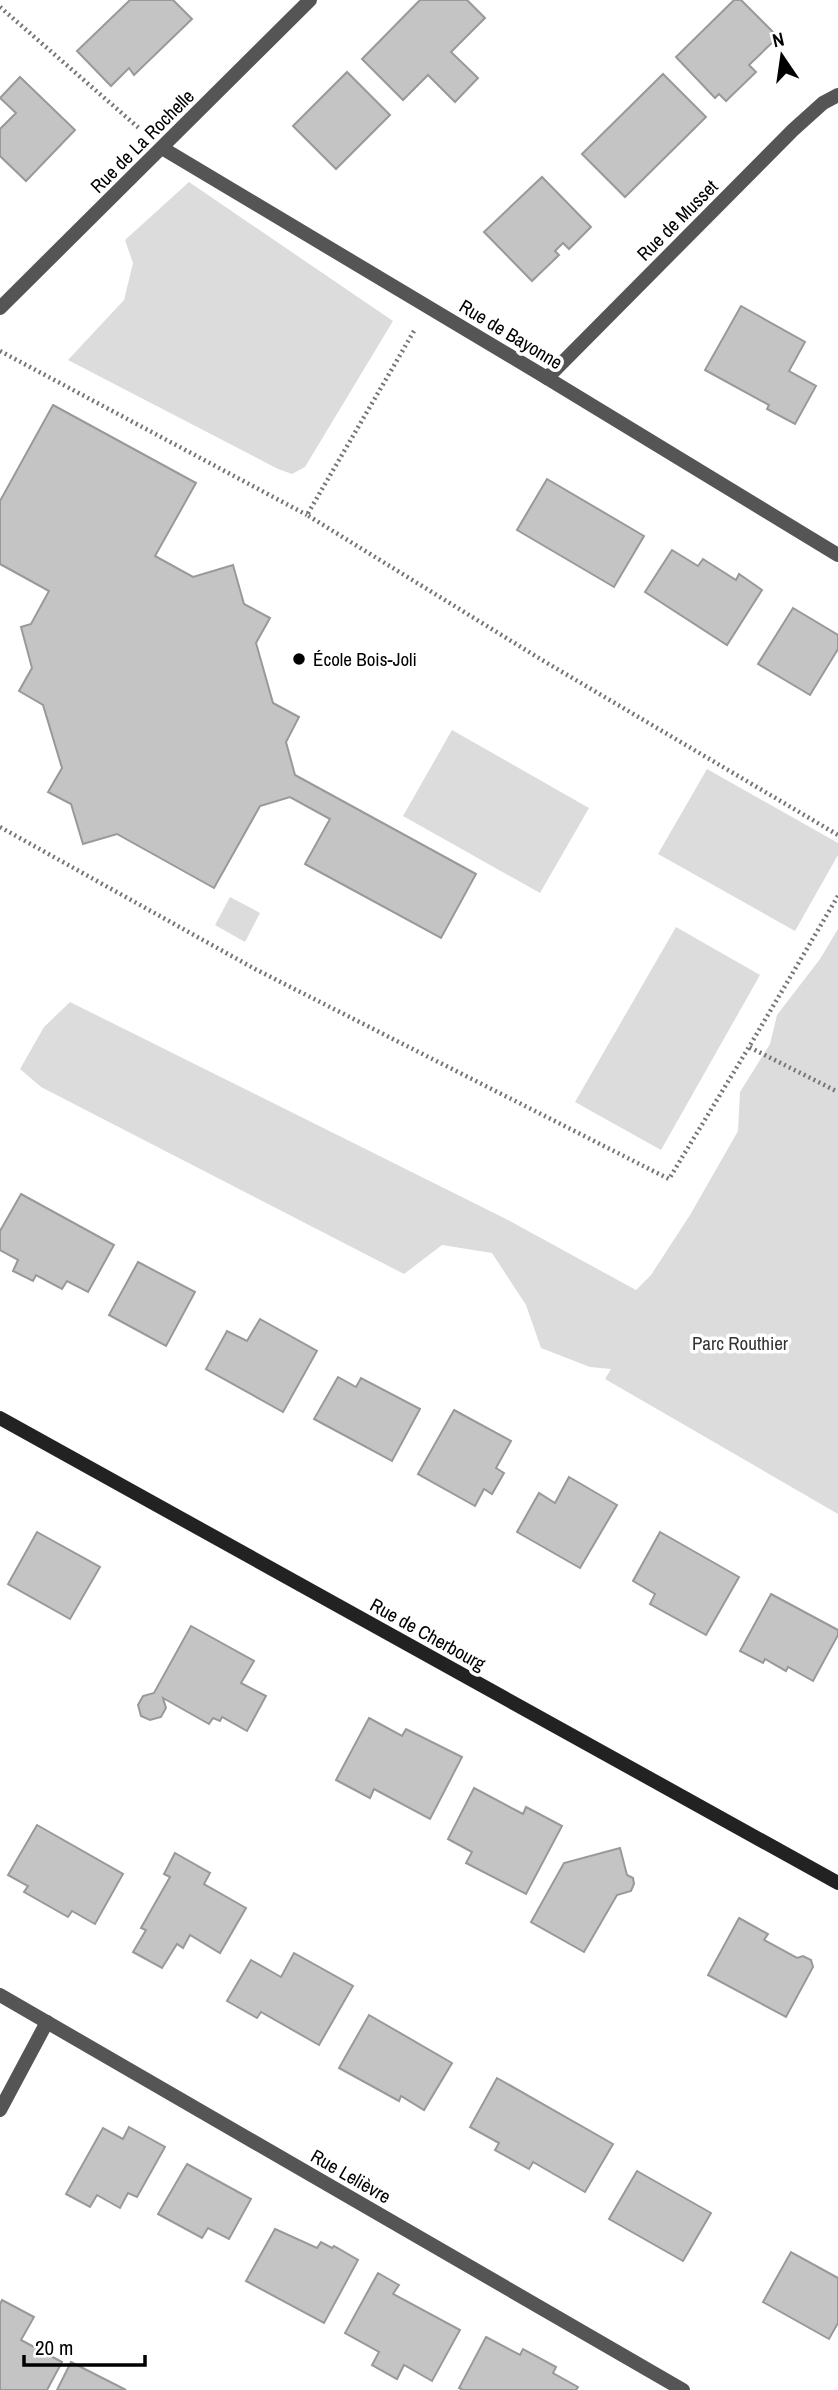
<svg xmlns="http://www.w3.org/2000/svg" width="838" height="2390" font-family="'Archivo Narrow',sans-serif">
<rect width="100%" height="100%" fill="#fff"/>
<g fill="#dcdcdc">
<polygon points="189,182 393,321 305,467 292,474 278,469 68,360 124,300 133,263 125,240"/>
<polygon points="452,730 589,808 540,893 403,816"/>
<polygon points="707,769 838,843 838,855 795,931 658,854"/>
<polygon points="230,897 260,913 245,942 215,925"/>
<polygon points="676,927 760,975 661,1150 575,1102"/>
<polygon points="838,929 838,1514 605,1379 611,1369 590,1367 541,1348 526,1305 492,1253 442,1245 404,1274 41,1087 20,1069 44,1027 70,1002 506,1219 636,1290 651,1275 690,1215 738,1131 740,1092 770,1044 777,1015 820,959"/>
</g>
<g fill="#c4c4c4" stroke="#999" stroke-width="2">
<polygon points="130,0 173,0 192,19 134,75 129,68 111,86 77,51"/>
<polygon points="420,0 467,0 485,18 451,52 478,78 455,102 428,75 403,100 362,59"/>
<polygon points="734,0 741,0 778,37 749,65 756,72 726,101 719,94 715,98 676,57"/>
<polygon points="347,72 390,115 336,169 293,126"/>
<polygon points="663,74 706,117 625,197 582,154"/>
<polygon points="20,77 75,130 26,181 0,156 0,129 16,113 0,98"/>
<polygon points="542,177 591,227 569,249 563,243 555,251 559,255 532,281 484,232"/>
<polygon points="741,306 805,342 789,371 816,386 795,424 767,409 769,405 705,370"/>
<polygon points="53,405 196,483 155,556 193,577 233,565 244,604 270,618 256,643 273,703 299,717 286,742 295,775 476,874 441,938 305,864 330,819 290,797 260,806 214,888 117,834 83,844 71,804 48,792 62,768 43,705 19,691 32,668 21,627 31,624 49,591 0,564 0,501"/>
<polygon points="547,479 644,536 614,587 517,530"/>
<polygon points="672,550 698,566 703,559 736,580 739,574 762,590 727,645 645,592"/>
<polygon points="793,608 838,635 838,649 810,695 758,664"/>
<polygon points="21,1194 114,1245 88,1292 67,1281 62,1289 36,1275 33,1281 13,1271 18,1260 0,1250 0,1231"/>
<polygon points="138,1262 195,1292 166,1346 109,1315"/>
<polygon points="260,1319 317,1351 283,1412 206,1369 227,1331 247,1341"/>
<polygon points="338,1377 356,1387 361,1378 420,1409 392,1461 314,1419"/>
<polygon points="454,1410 511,1441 496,1468 504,1473 492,1494 484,1489 475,1506 418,1474"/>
<polygon points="569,1477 617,1505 580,1568 517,1532 539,1493 555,1503"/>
<polygon points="37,1532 100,1567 70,1619 8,1584"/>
<polygon points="660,1532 739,1577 706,1635 650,1604 655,1594 633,1581"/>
<polygon points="771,1594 838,1630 838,1635 813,1681 788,1667 786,1671 765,1659 763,1663 740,1651"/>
<polygon points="191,1626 254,1661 241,1683 266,1696 247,1731 222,1717 220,1721 213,1718 209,1724 163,1698 166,1708 161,1717 150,1720 141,1716 138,1705 143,1696 154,1693"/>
<polygon points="369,1718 402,1736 406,1729 462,1757 430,1819 374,1789 370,1798 336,1780"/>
<polygon points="474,1788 523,1814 526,1807 562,1826 526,1894 466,1863 472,1852 448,1839"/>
<polygon points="37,1825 123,1874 95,1924 72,1911 68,1917 24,1892 28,1886 8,1875"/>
<polygon points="620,1848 627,1875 633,1878 634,1884 631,1891 617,1895 584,1952 531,1922 564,1863"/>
<polygon points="175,1853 210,1873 204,1884 246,1908 220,1953 190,1935 183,1948 177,1944 162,1968 133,1952 146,1930 141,1928 170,1877 164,1874"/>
<polygon points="739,1918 768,1934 764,1940 797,1958 803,1956 811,1960 813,1967 786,2017 708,1975"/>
<polygon points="294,1953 353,1986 319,2045 261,2012 257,2018 227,2001 251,1960 281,1977"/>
<polygon points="369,2015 452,2063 424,2110 401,2096 399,2101 339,2068"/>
<polygon points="497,2078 613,2144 585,2192 533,2162 529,2169 495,2150 499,2143 470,2127"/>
<polygon points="129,2127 165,2147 137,2197 128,2193 120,2208 97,2195 90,2207 66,2194 103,2128 123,2139"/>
<polygon points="187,2164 251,2199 229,2239 208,2228 202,2238 158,2214"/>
<polygon points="637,2171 711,2213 683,2261 609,2219"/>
<polygon points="275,2229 317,2248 321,2242 332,2248 334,2246 358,2260 324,2323 246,2281"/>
<polygon points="791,2252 838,2278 838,2323 829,2339 763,2302"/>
<polygon points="378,2273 399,2285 393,2294 460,2330 432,2381 404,2365 397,2379 372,2365 379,2352 345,2333"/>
<polygon points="2,2300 34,2317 21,2340 62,2362 47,2390 0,2390 0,2304"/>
<polygon points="486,2337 520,2355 523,2349 556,2367 553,2373 578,2387 576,2390 463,2390 459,2388"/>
<polygon points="71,2362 126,2390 57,2390"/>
</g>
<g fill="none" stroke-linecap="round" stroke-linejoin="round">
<g stroke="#777" stroke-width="4.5" stroke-dasharray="2 3.5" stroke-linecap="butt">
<polyline points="0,7 140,129"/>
<polyline points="414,331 307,515 542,660 838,835"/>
<polyline points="0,351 307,515"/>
<polyline points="0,827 255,969 669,1179 749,1047"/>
<polyline points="838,896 749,1047 838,1092"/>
</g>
<g stroke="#555" stroke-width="14">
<polyline points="162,148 547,378 838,555"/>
<polyline points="0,308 310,0"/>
<polyline points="547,378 793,130 823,103 838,95"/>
<polyline points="0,1995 683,2390"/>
<polyline points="0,2110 47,2022"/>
</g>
<polyline stroke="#222" stroke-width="14" points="0,1418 838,1883"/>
</g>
<circle fill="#000" stroke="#fff" stroke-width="2.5" cx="299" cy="659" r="7"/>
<g text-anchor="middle" stroke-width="7" stroke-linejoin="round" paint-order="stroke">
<g font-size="19" fill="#000" stroke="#fff">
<text transform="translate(142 141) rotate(-45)" y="7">Rue de La Rochelle</text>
<text transform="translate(677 220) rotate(-45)" y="7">Rue de Musset</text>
<text transform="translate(511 334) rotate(31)" y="7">Rue de Bayonne</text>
<text transform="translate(428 1634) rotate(29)" y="7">Rue de Cherbourg</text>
<text transform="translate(351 2176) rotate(30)" y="7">Rue Lelièvre</text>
</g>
<g font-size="19" fill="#000" stroke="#fff" text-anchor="start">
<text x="313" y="666">École Bois-Joli</text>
</g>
<g font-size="19" fill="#333" stroke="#fff">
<text x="740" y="1350">Parc Routhier</text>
</g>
</g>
<g transform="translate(782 56) rotate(347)" stroke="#ffffff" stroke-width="5" paint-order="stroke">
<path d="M0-5L12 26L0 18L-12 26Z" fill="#000000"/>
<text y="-10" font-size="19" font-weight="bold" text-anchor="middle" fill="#000000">N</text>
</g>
<path d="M24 2355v10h121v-10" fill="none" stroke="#000000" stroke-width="3.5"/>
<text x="35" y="2355" font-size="21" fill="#000000" stroke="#ffffff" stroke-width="5" paint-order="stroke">20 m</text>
</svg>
